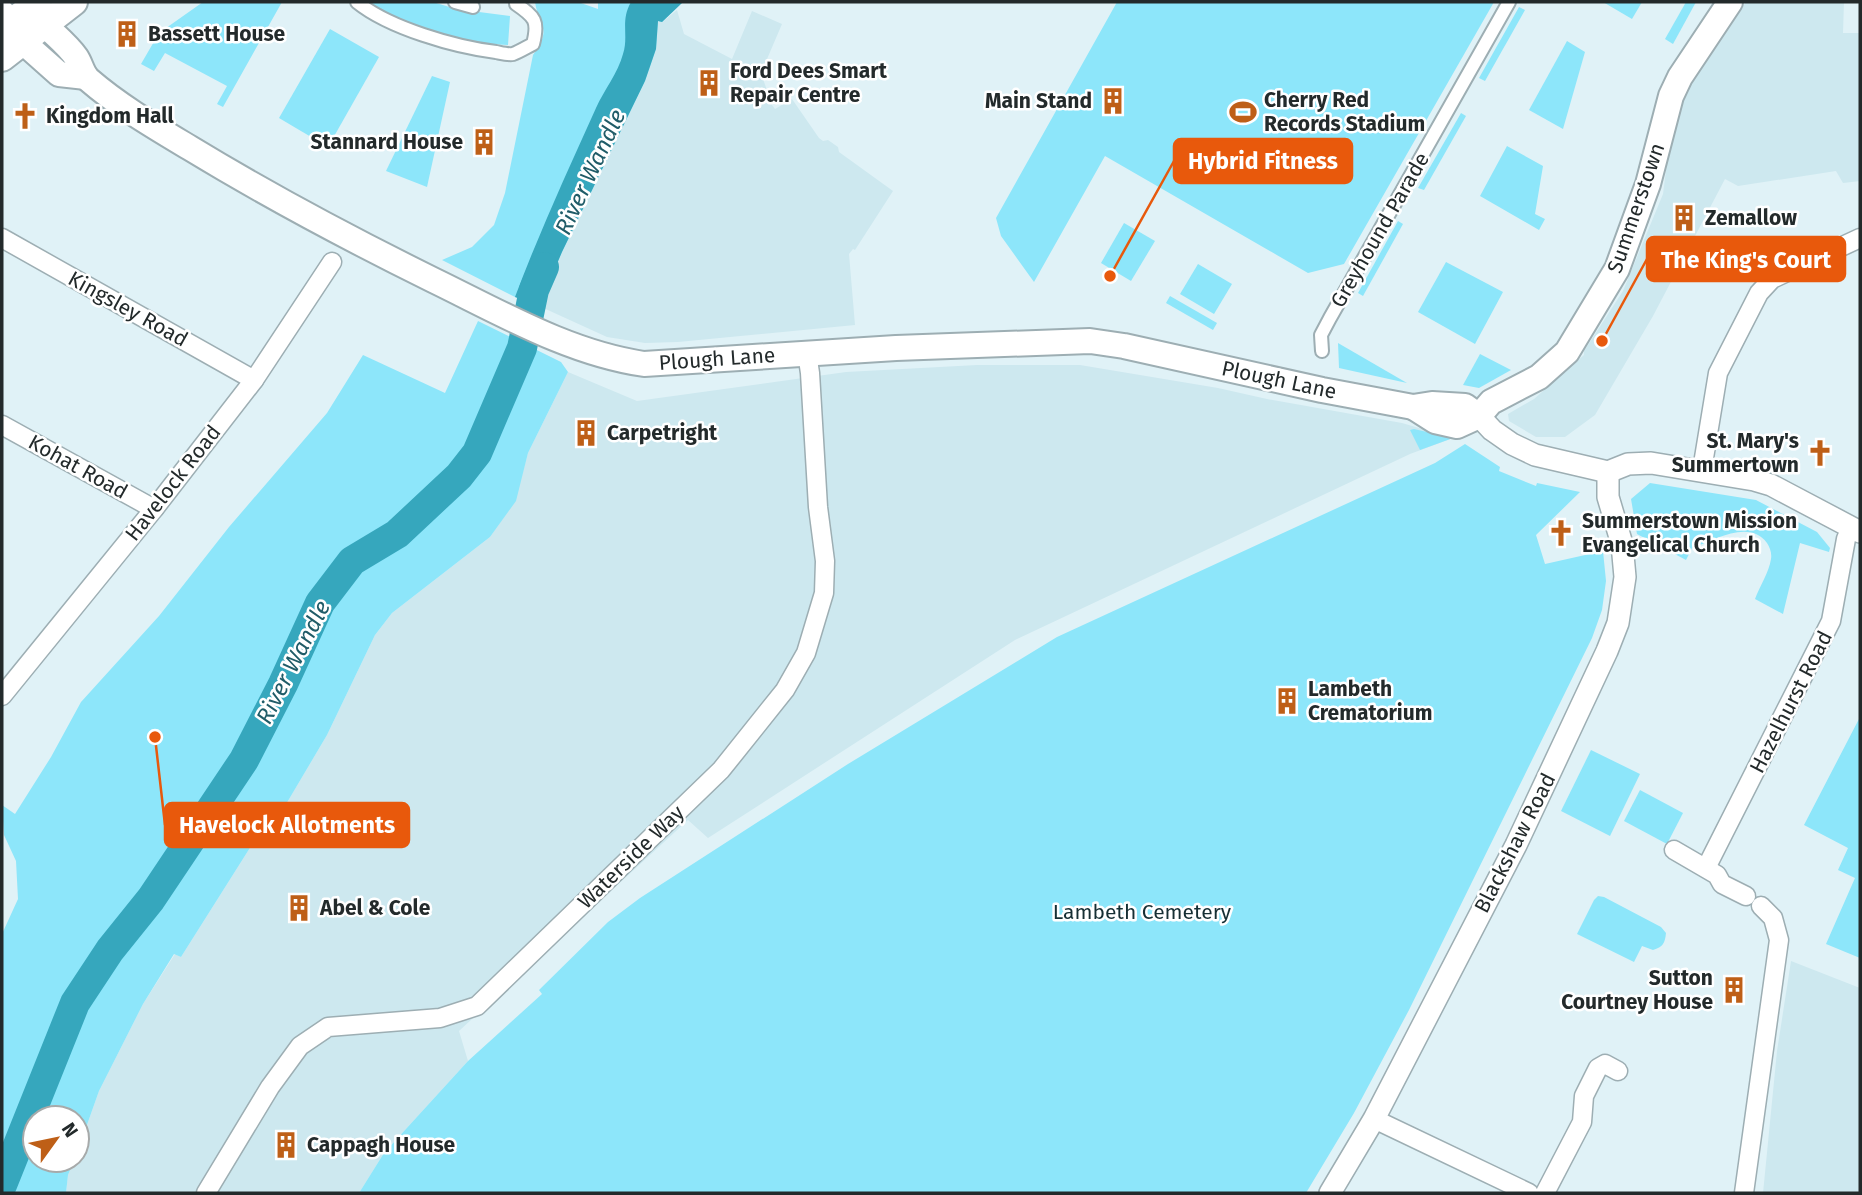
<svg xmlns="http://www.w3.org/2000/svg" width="1862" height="1195" font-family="'Fira Sans',sans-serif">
<rect width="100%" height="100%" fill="#e0f2f7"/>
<g fill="#cde8ef">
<polygon points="1746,2 1844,2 1843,33 1860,33 1860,181 1843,183 1836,171 1738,186 1725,179 1653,316 1595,415 1565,437 1536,437 1509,421 1508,414 1534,399 1584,355 1584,351 1623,291 1663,194 1668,154 1684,94"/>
<polygon points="677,10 684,34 732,59 752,11 782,24 761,73 772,105 775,109 792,99 819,138 823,141 828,140 838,147 839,152 893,191 855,250 853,249 849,254 855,325 678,342 645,343 607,337 539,306 562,252 645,81 656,49 658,20 662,22"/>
<polygon points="977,365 1080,365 1218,388 1267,399 1402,423 1453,438 1410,454 1015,640 708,838 688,820 459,1031 468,1061 384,1153 359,1193 66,1193 68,1175 74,1160 77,1160 77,1153 99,1091 143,1004 175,954 181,957 258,835 285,806 327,735 375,635 392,613 490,537 515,501 528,453 568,372 637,401 846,372"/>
<polygon points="1791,961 1860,988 1860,1193 1763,1193 1777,1051"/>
</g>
<g fill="#8de6fa">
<polygon points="203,2 282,2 223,107 217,104 227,86 165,53 154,71 141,64 159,33"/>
<path d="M370 2H433L456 9 510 16 508 45C460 43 409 31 370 2Z"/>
<path d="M535 2H578L598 9V2H683L662 22 658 21 656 49 645 81 562 252 539 306 515 297 442 260 472 247 494 225 505 193 533 55C553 27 539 28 535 2Z"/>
<polygon points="1117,2 1494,2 1344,264 1308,273 1105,156 1034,282 1001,236 996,218"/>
<polygon points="1603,2 1642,2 1632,19"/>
<polygon points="1686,2 1696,2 1673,44 1665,39"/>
<polygon points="1519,7 1525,10 1485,81 1479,78"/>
<polygon points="330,29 379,57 328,147 279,118"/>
<polygon points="1567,41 1585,52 1563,129 1529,110"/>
<polygon points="432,76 450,82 427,187 386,171"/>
<polygon points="1461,113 1466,116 1424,190 1418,188"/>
<polygon points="1507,146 1543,166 1535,214 1545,219 1539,230 1480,196"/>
<polygon points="1398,221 1403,224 1363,296 1358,293"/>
<polygon points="1124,223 1155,241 1131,281 1101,263"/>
<polygon points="1446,262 1503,292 1475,344 1418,312"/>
<polygon points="1198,264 1232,284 1214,314 1180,294"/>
<polygon points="1170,296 1217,323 1213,330 1166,303"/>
<polygon points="478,321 561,362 568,372 528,453 516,501 490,537 392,613 375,635 327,735 285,806 258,835 181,957 174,954 143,1004 99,1091 77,1153 77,1118 35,1118 35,1160 74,1160 68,1175 66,1193 2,1193 2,934 18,899 16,861 4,835 2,805 15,814 51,757 81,702 159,616 229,527 327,413 363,355 445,393"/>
<polygon points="1338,343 1407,383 1339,368"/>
<polygon points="1480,354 1511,370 1479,388 1463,385"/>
<polygon points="1414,429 1453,438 1420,450 1410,430"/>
<polygon points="1465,444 1500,467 1499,471 1536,486 1537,483 1580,492 1536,535 1545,564 1603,551 1606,581 1602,610 1592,638 1409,1010 1354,1113 1306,1193 359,1193 384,1153 468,1061 542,994 539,990 608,922 640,898 848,764 1057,637 1435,463"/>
<path d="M1650 483 1756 500 1817 532 1830 548 1829 552 1800 543 1783 614 1755 599C1760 586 1769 572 1771 559 1772 553 1770 548 1767 543 1749 519 1715 540 1692 548L1686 560 1637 534 1631 499Z"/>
<polygon points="1860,717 1860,958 1826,944 1855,878 1838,870 1848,848 1804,825"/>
<polygon points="1591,750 1640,774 1610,836 1561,811"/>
<polygon points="1640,790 1683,813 1667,844 1624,821"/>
<path d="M1598 896 1604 897 1661 927 1666 933C1665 943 1663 947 1653 950L1642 946 1634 962 1577 934 1594 900Z"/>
</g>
<path fill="#36a7bd" d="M631 2H683L662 22 658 21 656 49 645 81 562 252 539 306 515 297C539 233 568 170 596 108 604 90 618 73 623 54 629 36 620 21 631 2Z"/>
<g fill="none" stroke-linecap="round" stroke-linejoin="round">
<polyline stroke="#36a7bd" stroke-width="30" points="2,1185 75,1003 110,950 151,899 244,760 283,684 320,603 352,561 397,534 459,476 477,453 522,348 534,290 544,267"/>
<defs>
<g id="pedestrian">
<path d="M357 2C389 28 455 47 496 52 501 53 508 55 513 54 519 52 527 47 533 44 539 21 535 17 516 4V2"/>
<polyline points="455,2 473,7"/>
<polyline points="1322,351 1321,335 1330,318 1509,2"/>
</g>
<g id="minor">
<polyline points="2,238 254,380"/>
<polyline points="2,425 154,509"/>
<polyline points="1702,470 1718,373 1759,293 1772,279 1860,238"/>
<polyline points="2,696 154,509 254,380 332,262"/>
<polyline points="1674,850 1717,875 1722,884 1746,896"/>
<polyline points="1706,868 1831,621 1846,539 1851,527"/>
<polyline points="1374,1119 1529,1193"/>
<polyline points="206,1193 270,1087 300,1046 328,1027 440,1018 477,1006 721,770 785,690 806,653 824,593 825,561 818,507 810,373 807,353"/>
<polyline points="1545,1193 1582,1122 1584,1096 1598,1068 1605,1064 1618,1071"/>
<polyline points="1744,1193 1779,940 1773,918 1761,906"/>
</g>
<g id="tertiary">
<polyline points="1479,416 1492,430 1512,444 1535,455 1608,472 1628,464 1651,463 1754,480 1771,485 1860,532"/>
<polyline points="1330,1193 1374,1119 1516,845 1607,651 1618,623 1625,577 1622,544 1608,497 1608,472"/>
</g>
<g id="secondary">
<path d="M32 11C44 27 65 41 76 57 81 64 82 74 89 80 119 106 155 127 190 148 269 196 350 239 433 280 501 313 569 353 644 364L896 348 1090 341 1124 346 1322 390 1413 407 1432 404 1465 406 1479 416"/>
<polyline points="2,12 23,42 59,74 86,77"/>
<polyline points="1413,407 1435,421 1457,426 1479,416 1491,402 1539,377 1567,352 1617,269 1648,184 1671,96 1680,77 1730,2"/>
</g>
<g id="primary">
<polyline points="2,29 38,2"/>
<polyline points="2,58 74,2"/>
</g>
</defs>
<use href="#pedestrian" stroke="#9daeb3" stroke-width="16"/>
<use href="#minor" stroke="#9daeb3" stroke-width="21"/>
<use href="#tertiary" stroke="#9daeb3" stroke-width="24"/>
<use href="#secondary" stroke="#9daeb3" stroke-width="28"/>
<use href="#primary" stroke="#9daeb3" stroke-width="30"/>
<use href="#pedestrian" stroke="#fff" stroke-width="12"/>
<use href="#minor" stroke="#fff" stroke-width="18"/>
<use href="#tertiary" stroke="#fff" stroke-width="21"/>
<use href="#secondary" stroke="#fff" stroke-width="24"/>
<use href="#primary" stroke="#fff" stroke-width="26"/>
</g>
<defs>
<symbol id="building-bare" viewBox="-9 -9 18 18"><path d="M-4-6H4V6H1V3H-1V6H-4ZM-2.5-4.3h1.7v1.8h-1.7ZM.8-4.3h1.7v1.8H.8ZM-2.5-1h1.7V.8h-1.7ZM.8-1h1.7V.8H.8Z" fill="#be5f17" stroke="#fff" stroke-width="2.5" paint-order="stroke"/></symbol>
<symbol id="stadium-bare" viewBox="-9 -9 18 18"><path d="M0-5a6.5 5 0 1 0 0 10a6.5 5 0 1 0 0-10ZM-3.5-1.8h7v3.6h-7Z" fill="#be5f17" stroke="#fff" stroke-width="2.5" paint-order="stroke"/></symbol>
<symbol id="church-bare" viewBox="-9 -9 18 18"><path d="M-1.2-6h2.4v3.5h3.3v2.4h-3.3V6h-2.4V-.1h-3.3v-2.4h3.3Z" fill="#be5f17" stroke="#fff" stroke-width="2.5" paint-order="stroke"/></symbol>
</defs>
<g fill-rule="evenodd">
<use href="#building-bare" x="108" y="15" width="38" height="38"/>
<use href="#building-bare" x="690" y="64" width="38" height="38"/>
<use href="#building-bare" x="1094" y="82" width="38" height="38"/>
<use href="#stadium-bare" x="1224" y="93" width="38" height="38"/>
<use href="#church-bare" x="6" y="97" width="38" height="38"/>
<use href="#building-bare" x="465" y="123" width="38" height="38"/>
<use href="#building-bare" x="1665" y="199" width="38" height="38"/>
<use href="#building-bare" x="567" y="414" width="38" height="38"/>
<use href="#church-bare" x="1801" y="434" width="38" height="38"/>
<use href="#church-bare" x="1542" y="514" width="38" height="38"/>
<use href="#building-bare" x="1268" y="682" width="38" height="38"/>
<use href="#building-bare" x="280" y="889" width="38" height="38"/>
<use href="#building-bare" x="1715" y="971" width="38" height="38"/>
<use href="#building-bare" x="267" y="1126" width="38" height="38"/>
</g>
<g text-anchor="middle" stroke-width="5" stroke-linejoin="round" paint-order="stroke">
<g font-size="21" font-weight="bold" fill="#232a2b" stroke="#fff" text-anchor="start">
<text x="148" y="41">Bassett House</text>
<text x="730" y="78">Ford Dees Smart<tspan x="730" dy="24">Repair Centre</tspan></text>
<text x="1264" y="107">Cherry Red<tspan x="1264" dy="24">Records Stadium</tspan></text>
<text x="1092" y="108" text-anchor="end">Main Stand</text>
<text x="46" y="123">Kingdom Hall</text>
<text x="463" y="149" text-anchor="end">Stannard House</text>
<text x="1705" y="225">Zemallow</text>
<text x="607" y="440">Carpetright</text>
<text x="1799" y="448" text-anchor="end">St. Mary's<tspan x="1799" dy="24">Summertown</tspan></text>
<text x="1582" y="528">Summerstown Mission<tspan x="1582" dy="24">Evangelical Church</tspan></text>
<text x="1308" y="696">Lambeth<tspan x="1308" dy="24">Crematorium</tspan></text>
<text x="320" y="915">Abel &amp; Cole</text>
<text x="1713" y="985" text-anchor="end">Sutton<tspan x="1713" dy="24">Courtney House</tspan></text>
<text x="307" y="1152">Cappagh House</text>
</g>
<g font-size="21" fill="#232a2b" stroke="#fff">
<text transform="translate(1636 208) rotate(-71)" y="7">Summerstown</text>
<text transform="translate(1380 230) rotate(-60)" y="7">Greyhound Parade</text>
<text transform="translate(128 309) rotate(29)" y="7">Kingsley Road</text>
<text transform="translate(717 359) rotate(-4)" y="7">Plough Lane</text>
<text transform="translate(1279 380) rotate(12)" y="7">Plough Lane</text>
<text transform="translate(78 467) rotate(29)" y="7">Kohat Road</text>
<text transform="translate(173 483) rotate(-52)" y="7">Havelock Road</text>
<text transform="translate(1791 702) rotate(-63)" y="7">Hazelhurst Road</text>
<text transform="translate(1515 843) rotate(-63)" y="7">Blackshaw Road</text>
<text transform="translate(631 857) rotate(-44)" y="7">Waterside Way</text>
</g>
<g font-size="21" fill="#162f34" stroke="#fff">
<text x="1142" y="919">Lambeth Cemetery</text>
</g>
<g font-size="23" font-style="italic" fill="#205c68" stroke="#fff">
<text transform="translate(590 172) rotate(-65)" y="8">River Wandle</text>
<text transform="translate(293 662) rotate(-63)" y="8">River Wandle</text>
</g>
</g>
<path fill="none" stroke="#e8590c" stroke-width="2.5" d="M1110 276L1174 161M1602 341L1647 259M155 737L165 825"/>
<g fill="#e8590c" stroke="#fff" stroke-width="2.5">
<circle cx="1110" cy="276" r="7"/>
<circle cx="1602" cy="341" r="7"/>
<circle cx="155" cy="737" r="7"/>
</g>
<g fill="#e8590c" stroke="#e8590c" stroke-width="2.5">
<rect x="1174" y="139" width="178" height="44" rx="7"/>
<rect x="1647" y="237" width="198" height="44" rx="7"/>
<rect x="165" y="803" width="244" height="44" rx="7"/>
</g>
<g font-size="23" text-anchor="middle" font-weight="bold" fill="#fff">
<text x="1263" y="169">Hybrid Fitness</text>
<text x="1746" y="268">The King's Court</text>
<text x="287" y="833">Havelock Allotments</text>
</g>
<rect width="1862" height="1195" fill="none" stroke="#232a2b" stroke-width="7"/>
<g transform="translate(56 1139) rotate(57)"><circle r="33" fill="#ffffff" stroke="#a7aaaa" stroke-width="2"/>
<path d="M0-5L12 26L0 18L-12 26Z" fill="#be5f17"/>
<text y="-10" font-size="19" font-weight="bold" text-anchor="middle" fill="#232a2b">N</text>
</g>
</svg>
